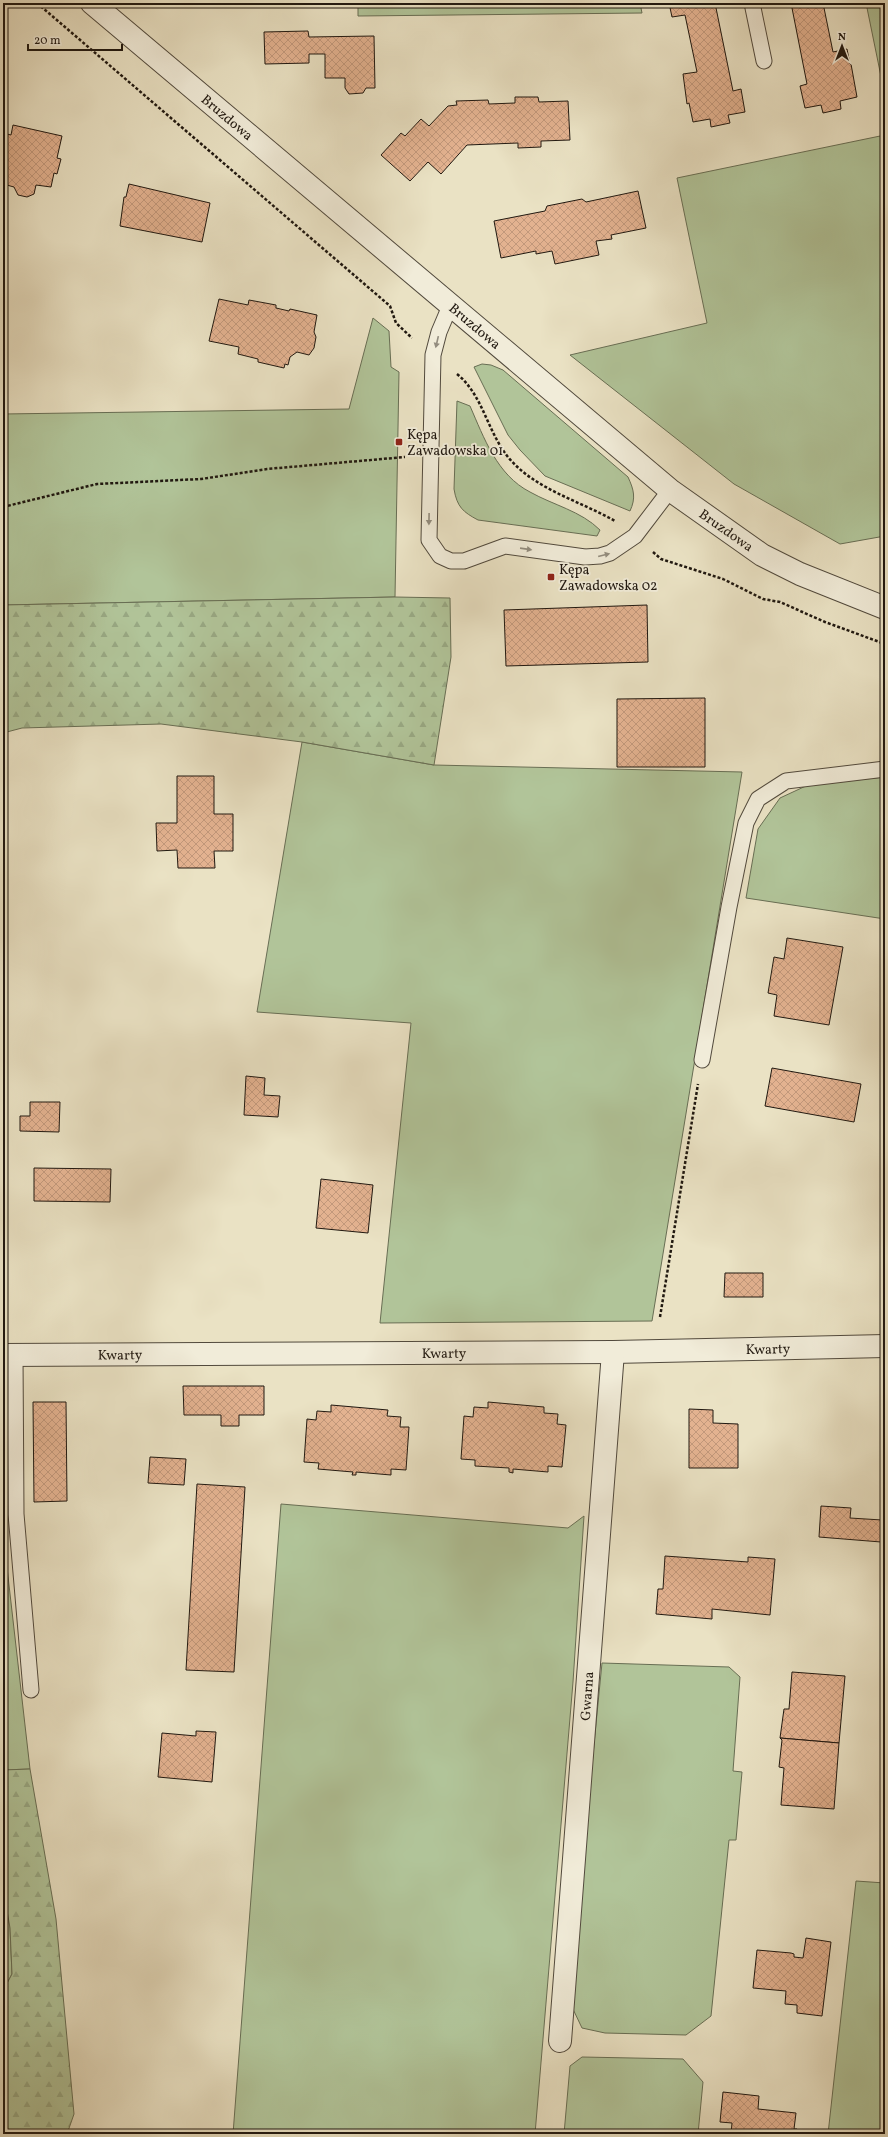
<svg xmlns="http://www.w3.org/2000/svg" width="888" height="2137" font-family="Vollkorn,serif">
<defs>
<pattern id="forest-firs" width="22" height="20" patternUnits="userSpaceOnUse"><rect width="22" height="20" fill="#b1c499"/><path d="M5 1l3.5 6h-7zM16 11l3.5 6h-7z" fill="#98a883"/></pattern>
<pattern id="building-cross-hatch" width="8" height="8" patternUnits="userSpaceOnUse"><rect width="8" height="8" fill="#e3b290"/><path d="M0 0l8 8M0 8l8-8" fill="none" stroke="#c2987b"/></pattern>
</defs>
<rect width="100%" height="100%" fill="#eae2c4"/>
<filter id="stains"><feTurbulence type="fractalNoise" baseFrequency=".005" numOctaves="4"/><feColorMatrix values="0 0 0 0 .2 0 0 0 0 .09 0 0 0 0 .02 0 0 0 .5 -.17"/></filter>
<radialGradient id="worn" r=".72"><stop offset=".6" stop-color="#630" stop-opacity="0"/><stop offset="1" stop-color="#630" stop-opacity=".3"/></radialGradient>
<g fill="#b1c499" stroke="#686e54">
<polygon points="358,3 640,3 642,13 358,16"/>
<polygon points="866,3 885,3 885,96"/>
<polygon points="885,135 885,536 840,544 734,484 570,355 707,323 677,178"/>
<polygon points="373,318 389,331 391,367 399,372 395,597 3,605 3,414 349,409"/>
<path d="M482 364 491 365 503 370 628 477C634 490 636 498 630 511L545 476 520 450 508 435 474 367Z"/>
<path d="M457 401 470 406C484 438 497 475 530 492 553 505 581 511 600 530L597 536 478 520C463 512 457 507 454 489Z"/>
<polygon points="302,742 434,765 742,772 652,1321 380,1323 411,1023 257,1012"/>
<polygon points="885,777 885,919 746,898 758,829 780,798 808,785"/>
<polygon points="281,1504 568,1528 584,1516 573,1682 535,2134 233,2134"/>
<polygon points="3,1550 5,1550 30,1769 3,1770"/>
<polygon points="602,1663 729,1667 740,1677 733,1771 742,1772 736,1840 729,1840 711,2016 686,2035 605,2033 582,2028 572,2007 585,1836"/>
<polygon points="856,1881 885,1883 885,2134 828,2134"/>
<polygon points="3,1887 10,1928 12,1974 3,1991"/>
<polygon points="582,2057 683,2059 703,2082 698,2134 564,2134 570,2066"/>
</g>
<g fill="url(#forest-firs)" stroke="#686e54">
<polygon points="395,597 450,598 451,657 434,765 302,742 161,724 22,728 3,733 3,605"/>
<polygon points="30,1769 56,1919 74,2114 67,2134 3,2134 3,1991 12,1974 10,1928 3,1887 3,1770"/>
</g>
<g fill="url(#building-cross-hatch)" stroke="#201810">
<polygon points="669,3 715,3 733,91 741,89 745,112 728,115 730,123 711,127 710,119 693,122 689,103 687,104 683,74 697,72 685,15 672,17"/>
<polygon points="791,3 823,3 833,52 847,49 850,64 851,64 857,97 840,101 841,109 823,113 821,105 805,108 800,86 807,84"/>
<polygon points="308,31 309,37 374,36 375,88 366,88 363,93 349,94 345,88 345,78 325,78 325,54 309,54 309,63 265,64 264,32"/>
<polygon points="515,97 538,97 539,102 568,101 570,140 541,141 541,147 518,148 518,143 467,145 441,174 428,162 410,181 381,155 401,133 405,136 421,119 429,126 448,106 457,105 456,101 488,100 489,104 515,103"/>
<polygon points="13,125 62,136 57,158 61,159 57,174 54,173 51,187 36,185 34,194 27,197 18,195 14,187 3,184 3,133 11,135"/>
<polygon points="129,184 210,203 202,242 120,226 124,197 126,197"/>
<polygon points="638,191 646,228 611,235 612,239 596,241 599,255 555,264 552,251 536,254 536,251 501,258 494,221 545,211 547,206 582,199 586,202"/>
<polygon points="219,299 248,305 249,300 276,305 276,308 289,311 290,309 317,315 314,332 316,337 314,348 309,355 297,352 290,357 288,365 285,364 284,368 258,362 258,359 238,354 239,347 209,341"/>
<polygon points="647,605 648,662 506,666 504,610"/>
<polygon points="705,698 705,767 617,767 617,699"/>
<polygon points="177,776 214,776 214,814 233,814 233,851 214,851 215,868 178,868 177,850 157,851 156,823 177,823"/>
<polygon points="787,938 843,947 829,1025 774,1016 777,995 768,993 774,957 784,959"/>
<polygon points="772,1068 861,1084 854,1122 765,1106"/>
<polygon points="246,1076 265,1078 264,1095 280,1096 278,1117 244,1115"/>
<polygon points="30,1102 60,1102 59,1132 20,1131 20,1116 30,1116"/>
<polygon points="34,1168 111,1169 110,1202 34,1201"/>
<polygon points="321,1179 373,1185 368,1233 316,1228"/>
<polygon points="725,1273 763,1273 763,1297 724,1297"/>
<polygon points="183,1386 264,1386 264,1415 239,1415 239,1426 221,1426 221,1415 184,1415"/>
<polygon points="33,1402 66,1402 67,1501 34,1502"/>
<polygon points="488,1402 544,1407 544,1413 558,1414 557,1424 566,1425 562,1467 548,1466 548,1472 513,1469 513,1473 509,1472 509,1468 475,1466 475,1460 461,1459 464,1416 473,1417 474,1407 488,1408"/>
<polygon points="331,1405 388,1410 387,1416 401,1417 400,1427 409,1427 406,1470 391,1469 391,1475 356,1472 356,1475 352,1475 353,1472 318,1469 319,1463 304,1462 307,1419 316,1420 317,1411 331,1412"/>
<polygon points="689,1409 713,1410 713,1423 738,1424 738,1468 689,1468"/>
<polygon points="150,1457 186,1459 184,1485 148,1483"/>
<polygon points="197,1484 245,1487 234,1672 186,1670"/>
<polygon points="821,1506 851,1508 850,1518 882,1520 881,1542 819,1537"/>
<polygon points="665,1556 748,1562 748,1557 775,1559 770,1615 712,1609 712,1619 656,1614 658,1589 663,1589"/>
<polygon points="792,1672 845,1676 839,1743 780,1738 784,1709 789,1709"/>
<polygon points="196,1731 216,1732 212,1782 158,1777 162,1733 196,1736"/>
<polygon points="780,1738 839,1743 834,1809 781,1805 784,1768 779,1767 782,1740"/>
<polygon points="806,1938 831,1942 822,2016 797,2013 797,2005 785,2004 786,1991 753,1988 757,1950 791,1953 794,1954 794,1957 803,1958"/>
<polygon points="723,2092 759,2096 758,2109 796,2113 794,2129 797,2129 796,2134 731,2134 732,2123 720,2122"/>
</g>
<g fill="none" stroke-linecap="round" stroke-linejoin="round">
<defs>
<g id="service">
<polyline points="752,3 764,61"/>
<polyline points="450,306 439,332 433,355 429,540 440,556 451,561 464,561 505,546 585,557 600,556 610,553 635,536 670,490"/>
<polyline points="702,1060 729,907 746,823 758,799 786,781 885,769"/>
<polyline points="15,1355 16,1514 31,1690"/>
</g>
<g id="minor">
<path id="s1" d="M3 1355 613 1352 885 1346"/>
<path id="s2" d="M560 2041 613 1352"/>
</g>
<g id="tertiary">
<path id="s3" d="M92 3 670 490 762 555 800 574 885 608"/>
</g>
</defs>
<use href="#service" stroke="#524a3d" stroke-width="17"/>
<use href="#minor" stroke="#524a3d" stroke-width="24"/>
<use href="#tertiary" stroke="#524a3d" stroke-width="24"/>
<g stroke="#201810" stroke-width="2.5" stroke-dasharray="3 2" stroke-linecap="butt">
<polyline points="37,3 390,306 396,323 412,338"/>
<path d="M457 374C483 395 487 431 508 457 534 489 580 501 615 521"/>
<polyline points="3,507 97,484 201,479 267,469 405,457"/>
<polyline points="653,552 661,559 723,579 763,599 780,602 825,622 885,644"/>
<polyline points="660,1317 698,1084"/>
</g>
<use href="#service" stroke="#f1ecd9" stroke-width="15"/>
<use href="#minor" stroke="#f1ecd9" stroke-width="22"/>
<use href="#tertiary" stroke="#f1ecd9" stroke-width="22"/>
</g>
<defs><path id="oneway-solid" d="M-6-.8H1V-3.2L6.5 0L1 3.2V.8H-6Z"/></defs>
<g fill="#938d7f">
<use href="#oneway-solid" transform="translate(437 342) rotate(103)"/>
<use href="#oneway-solid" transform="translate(429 519) rotate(91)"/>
<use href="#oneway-solid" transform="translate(526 549) rotate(8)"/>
<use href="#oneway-solid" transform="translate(604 555) rotate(-14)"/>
</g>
<g fill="#8f2418" stroke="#f1ecd9" stroke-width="1.5">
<rect x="395" y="438" width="8" height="8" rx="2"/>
<rect x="547" y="573" width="8" height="8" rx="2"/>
</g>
<g text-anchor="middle" stroke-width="3.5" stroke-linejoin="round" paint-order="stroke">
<g font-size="14" fill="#201810" stroke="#f1ecd9">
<text dy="5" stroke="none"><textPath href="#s3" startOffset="177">Bruzdowa</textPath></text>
<text dy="5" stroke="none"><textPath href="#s3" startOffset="501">Bruzdowa</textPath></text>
<text dy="5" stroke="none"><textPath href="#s3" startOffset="825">Bruzdowa</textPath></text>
<text dy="5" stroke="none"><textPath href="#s1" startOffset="765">Kwarty</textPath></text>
<text dy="5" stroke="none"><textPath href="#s1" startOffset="441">Kwarty</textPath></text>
<text dy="5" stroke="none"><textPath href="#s1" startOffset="117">Kwarty</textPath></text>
<text dy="5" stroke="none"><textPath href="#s2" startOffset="346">Gwarna</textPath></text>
</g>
<g font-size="14" fill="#201810" stroke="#f1ecd9" text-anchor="start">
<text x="407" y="439">Kępa<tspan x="407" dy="16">Zawadowska 01</tspan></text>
<text x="559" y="574">Kępa<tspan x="559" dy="16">Zawadowska 02</tspan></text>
</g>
</g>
<rect width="888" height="2137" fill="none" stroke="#eae2c4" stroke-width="16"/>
<rect x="4" y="4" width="880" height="2129" fill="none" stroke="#201810" stroke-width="2"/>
<rect x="8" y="8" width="872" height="2121" fill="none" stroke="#201810"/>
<g transform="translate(842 46)" stroke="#f1ecd9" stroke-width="3" paint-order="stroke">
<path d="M0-3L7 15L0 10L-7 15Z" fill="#201810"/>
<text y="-6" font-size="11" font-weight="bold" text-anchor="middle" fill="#201810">N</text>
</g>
<path d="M28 44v6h94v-6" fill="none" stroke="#201810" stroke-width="2"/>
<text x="34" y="44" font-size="12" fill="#201810" stroke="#f1ecd9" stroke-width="3" paint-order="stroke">20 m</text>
<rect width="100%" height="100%" filter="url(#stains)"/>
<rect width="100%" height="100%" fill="url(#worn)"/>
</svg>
